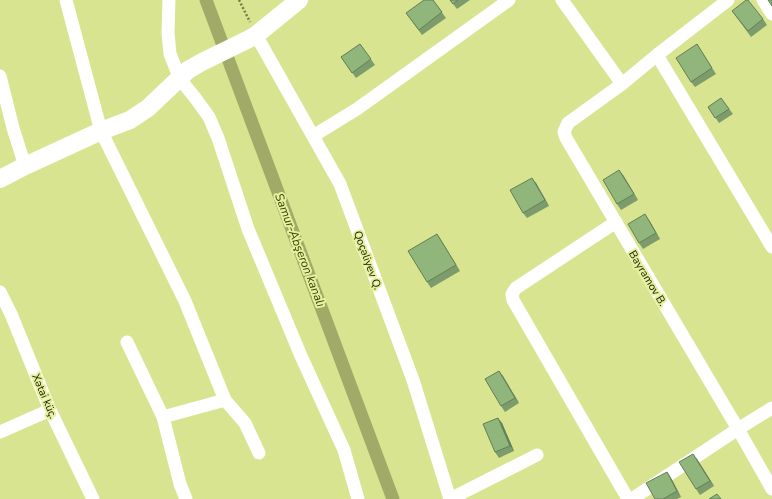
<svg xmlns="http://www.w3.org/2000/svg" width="772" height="499" font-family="'Nunito Sans',sans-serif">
<rect width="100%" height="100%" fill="#d8e490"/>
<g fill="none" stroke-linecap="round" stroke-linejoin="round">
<polyline stroke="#a1ab67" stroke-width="13" points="206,0 393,499"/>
<polyline stroke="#767e47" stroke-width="2.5" stroke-dasharray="2 2" stroke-linecap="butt" points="239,0 250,22"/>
<g stroke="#fff" stroke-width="13">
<polyline points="66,0 101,131 185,301 225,400 245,423 259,453"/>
<polyline points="169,0 168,33 170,54 180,79 196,99 209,117 218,138 248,229 301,356 344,450 358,499"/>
<polyline points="562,0 622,84"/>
<polyline points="728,0 657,55 622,84 568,123 564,132 566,138 738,429 772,489"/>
<polyline points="763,0 772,14"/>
<polyline points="256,35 340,184 413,380 450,499"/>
<polyline points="657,55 772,247"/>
<polyline points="0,76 13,128 25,166"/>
<polyline points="313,136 357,109 509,0"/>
<polyline points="616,222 516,288 512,294 513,300 628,499"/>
<polyline points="0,292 11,314 50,410 93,499"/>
<polyline points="127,342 163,417 180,484 186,499"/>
<polyline points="163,417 225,400"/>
<polyline points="0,432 50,410"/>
<polyline points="450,499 537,455"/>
<polyline points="632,499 738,429 772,408"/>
</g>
<polyline stroke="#fff" stroke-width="18" points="0,179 25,166 101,131 130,120 148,108 188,70 202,62 249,39 256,35 299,0"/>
</g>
<g fill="#7c9d6b">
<polygon points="433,0 446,18 422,35 406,13"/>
<polygon points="450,0 470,0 457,9"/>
<polygon points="732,11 763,19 767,25 751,37"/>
<polygon points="360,44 375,65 356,78 341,57"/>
<polygon points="697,44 716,74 695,87 691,82"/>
<polygon points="721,98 733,114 719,123 708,107"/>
<polygon points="623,175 638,200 621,210 617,204"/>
<polygon points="536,183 549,206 527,218 523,213"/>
<polygon points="649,220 660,239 643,249 639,243"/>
<polygon points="437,234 460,271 431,288 427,282"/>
<polygon points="499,371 519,403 505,412 501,406"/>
<polygon points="502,423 514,451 499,458 495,452"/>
<polygon points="697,459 714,486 700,495 696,489"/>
<polygon points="667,472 671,478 681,497 677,499 655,499"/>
</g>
<g fill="#657f57">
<polygon points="619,170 623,175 638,200 634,194"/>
<polygon points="532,178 536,183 549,206 545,200"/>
<polygon points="645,214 649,220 660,239 656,233"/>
<polygon points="437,234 441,240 460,271 456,265"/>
<polygon points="499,371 503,376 519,403 515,398"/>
<polygon points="498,418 502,423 514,451 510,446"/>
<polygon points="693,454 697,459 714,486 710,481"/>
<polygon points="667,472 671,478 681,497 677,491"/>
</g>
<g fill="#90b67c" stroke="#657f57">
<polygon points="424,0 433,0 442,12 419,30 406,13"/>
<polygon points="450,0 458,0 453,4"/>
<polygon points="746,0 748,0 763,19 748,31 732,11"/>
<polygon points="768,0 772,0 772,6"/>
<polygon points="360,44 371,59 352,73 341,57"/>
<polygon points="697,44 712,68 691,82 676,58"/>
<polygon points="721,98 729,109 715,118 708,107"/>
<polygon points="619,170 634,194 617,204 603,180"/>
<polygon points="532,178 545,200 523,213 510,190"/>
<polygon points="645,214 656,233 639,243 628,224"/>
<polygon points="437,234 456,265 427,282 408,251"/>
<polygon points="499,371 515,398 501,406 485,379"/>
<polygon points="498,418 510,446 495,452 483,424"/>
<polygon points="693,454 710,481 696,489 679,462"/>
<polygon points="667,472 677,491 663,499 655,499 646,483"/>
<polygon points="717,494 721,499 709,499"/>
</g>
<g text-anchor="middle" stroke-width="4" stroke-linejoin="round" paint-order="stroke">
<g font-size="11" fill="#181b00" stroke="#e5f19d">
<text transform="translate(368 260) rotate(70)" y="4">Qoçəliyev Q.</text>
<text transform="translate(648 278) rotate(59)" y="4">Bayramov B.</text>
<text transform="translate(45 396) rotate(67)" y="4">Xətai küç.</text>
</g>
<g font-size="12" font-style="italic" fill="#373c05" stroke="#e5f19d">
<text transform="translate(300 250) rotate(69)" y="4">Samur-Abşeron kanalı</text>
</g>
</g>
</svg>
